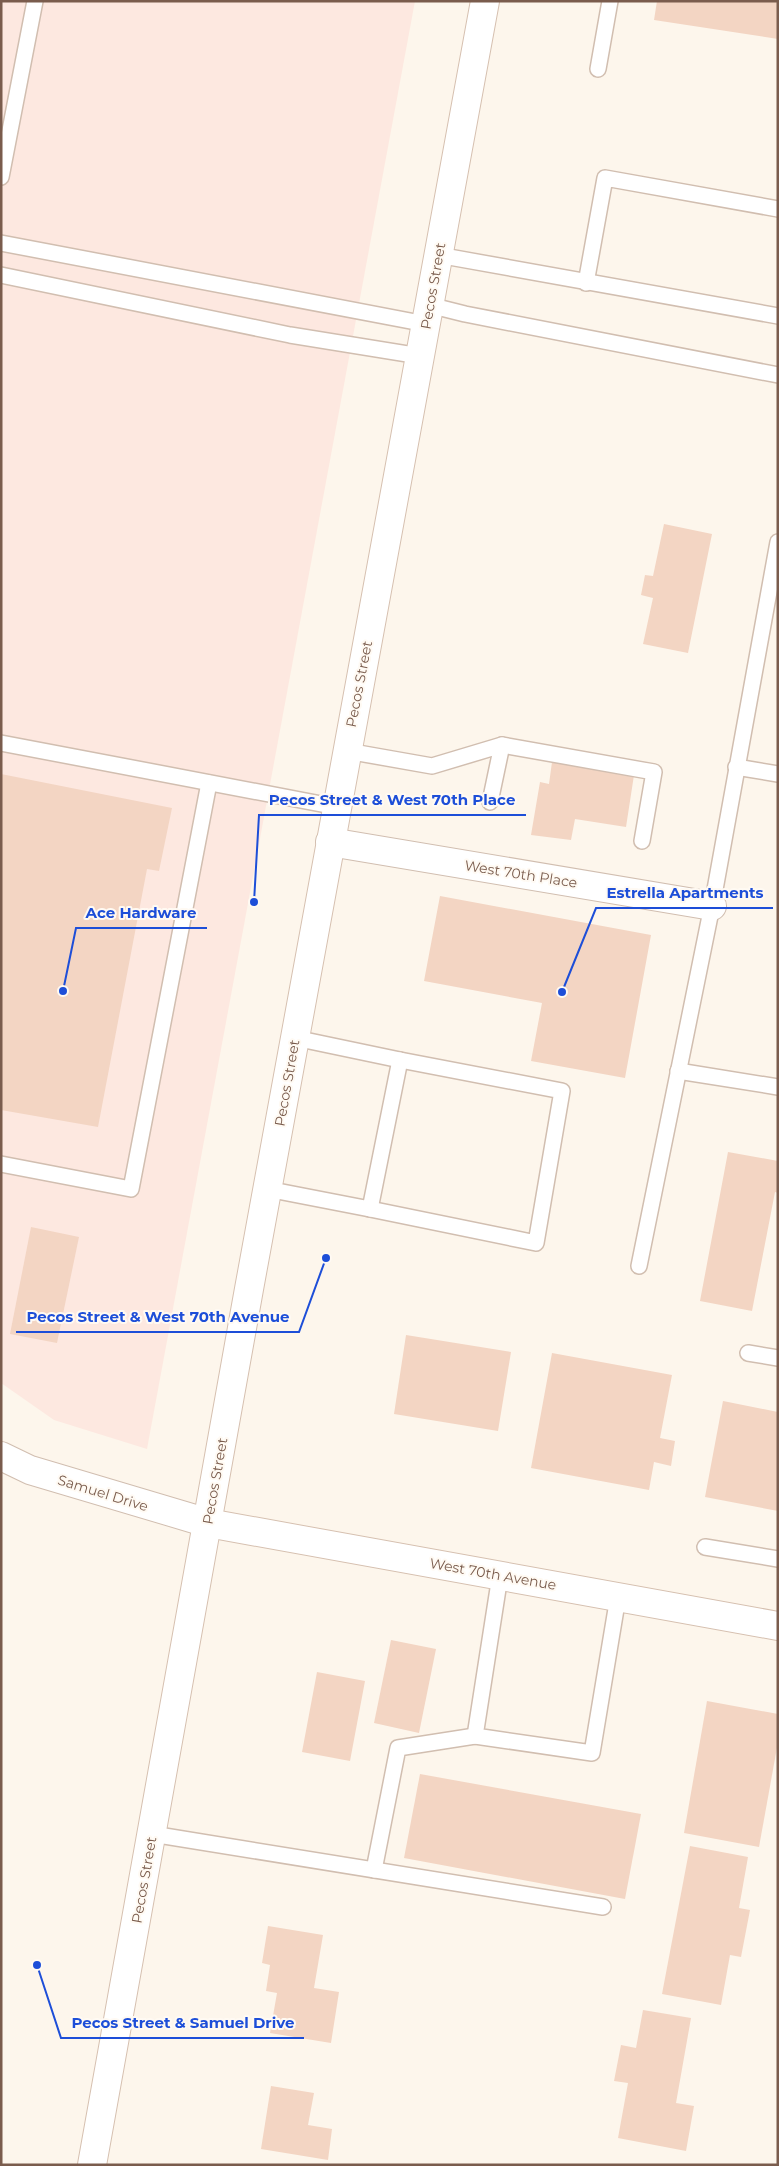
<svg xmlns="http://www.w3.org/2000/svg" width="779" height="2166" font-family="Montserrat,sans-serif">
<rect width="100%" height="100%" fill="#fdf6ec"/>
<polygon fill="#fde8e0" points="1,1 415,1 147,1449 54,1420 1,1383"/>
<g fill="#f3d5c3">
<polygon points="657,1 778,1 778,39 654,20"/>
<polygon points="664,524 712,534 688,653 643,644 653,598 641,595 645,575 653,576"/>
<polygon points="552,762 634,775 626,827 575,819 571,840 531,835 540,782 549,784"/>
<polygon points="1,774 172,808 159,871 147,869 98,1127 1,1110"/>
<polygon points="440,896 651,935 625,1078 531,1061 542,1003 424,981"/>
<polygon points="728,1152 778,1161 778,1193 775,1192 752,1311 700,1301"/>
<polygon points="31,1227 79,1237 57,1343 10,1334"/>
<polygon points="406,1335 511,1352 498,1431 394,1414"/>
<polygon points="552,1353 672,1375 660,1438 675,1441 671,1466 654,1462 649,1490 531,1468"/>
<polygon points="723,1401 778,1412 778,1511 705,1497"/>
<polygon points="391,1640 436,1649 419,1733 374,1723"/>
<polygon points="317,1672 365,1681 350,1761 302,1752"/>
<polygon points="707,1701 778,1714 778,1742 759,1847 684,1833"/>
<polygon points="420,1774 641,1814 625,1899 404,1858"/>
<polygon points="690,1846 748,1857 739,1908 750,1910 741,1957 730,1955 721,2005 662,1994"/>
<polygon points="268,1926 323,1935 314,1988 339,1992 331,2043 270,2033 277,1993 266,1991 270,1965 262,1963"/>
<polygon points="643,2010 691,2018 676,2103 694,2106 686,2151 618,2138 628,2083 614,2081 621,2045 636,2048"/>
<polygon points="271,2086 314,2093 308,2125 332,2129 328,2160 261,2149"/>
</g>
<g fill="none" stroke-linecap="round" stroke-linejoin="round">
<defs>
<g id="service">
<polyline points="598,69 610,1"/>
<polyline points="1,177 35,1"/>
<polyline points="1,243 426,324"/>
<polyline points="438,255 778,316"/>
<polyline points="1,275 290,335 420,356"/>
<polyline points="586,283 605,178 778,209"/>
<polyline points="429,305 465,314 778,375"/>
<polyline points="1,743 337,807"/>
<polyline points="347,751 432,766 502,745 654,772 642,841"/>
<polyline points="736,767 778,774"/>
<polyline points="490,802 502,745"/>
<polyline points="678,1071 778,1087"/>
<polyline points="1,1164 131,1189 209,783"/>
<polyline points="267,1189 370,1209 400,1060 295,1038"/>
<polyline points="370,1209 536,1243 562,1091 400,1060"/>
<polyline points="639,1266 712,906 778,542"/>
<polyline points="748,1353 778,1358"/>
<polyline points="705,1547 778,1559"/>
<polyline points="500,1576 475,1736 592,1753 618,1597"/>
<polyline points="152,1834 603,1907"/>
<polyline points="374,1870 398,1748 475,1736"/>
</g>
<polyline id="minor" points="330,842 712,906"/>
<polyline id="tertiary" points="1,1456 30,1470 208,1523"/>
<g id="secondary">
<polyline points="208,1523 778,1626"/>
<polyline points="92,2165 249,1289 485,1"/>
</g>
</defs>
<use href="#service" stroke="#d1beb0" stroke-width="18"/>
<use href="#minor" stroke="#d1beb0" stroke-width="30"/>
<use href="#tertiary" stroke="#d1beb0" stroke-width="30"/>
<use href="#secondary" stroke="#d6c0b0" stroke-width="30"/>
<use href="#service" stroke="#fff" stroke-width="15"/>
<use href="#minor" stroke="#fff" stroke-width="28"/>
<use href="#tertiary" stroke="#fff" stroke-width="28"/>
<use href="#secondary" stroke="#fff" stroke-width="28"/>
</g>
<g text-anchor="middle" stroke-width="4" stroke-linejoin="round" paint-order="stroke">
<g font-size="14" fill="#7a5c4d" stroke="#fffaf3">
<text transform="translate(433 286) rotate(-80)" y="5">Pecos Street</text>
<text transform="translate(359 684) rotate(-79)" y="5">Pecos Street</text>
<text transform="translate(521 874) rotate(9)" y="5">West 70th Place</text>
<text transform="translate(287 1083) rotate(-80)" y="5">Pecos Street</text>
<text transform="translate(215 1481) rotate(-80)" y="5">Pecos Street</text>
<text transform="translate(103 1493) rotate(17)" y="5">Samuel Drive</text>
<text transform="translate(493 1574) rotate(10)" y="5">West 70th Avenue</text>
<text transform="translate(144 1880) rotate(-80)" y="5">Pecos Street</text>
</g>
</g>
<path fill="none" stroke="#1d4ed8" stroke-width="2" d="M254 902L259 815H526M562 992L596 908H773M63 991L76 928H207M326 1258L299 1332H16M37 1965L61 2038H304"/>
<g fill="#1d4ed8" stroke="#fffaf3" stroke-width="2">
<circle cx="254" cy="902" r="5"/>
<circle cx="562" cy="992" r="5"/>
<circle cx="63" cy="991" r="5"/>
<circle cx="326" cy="1258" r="5"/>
<circle cx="37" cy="1965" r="5"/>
</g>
<g font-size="15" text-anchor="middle" font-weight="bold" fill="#1d4ed8" stroke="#fffaf3" stroke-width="4" stroke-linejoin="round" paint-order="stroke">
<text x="392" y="805">Pecos Street &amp; West 70th Place</text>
<text x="685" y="898">Estrella Apartments</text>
<text x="141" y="918">Ace Hardware</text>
<text x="158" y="1322">Pecos Street &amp; West 70th Avenue</text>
<text x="183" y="2028">Pecos Street &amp; Samuel Drive</text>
</g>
<rect width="779" height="2166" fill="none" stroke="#7a5c4d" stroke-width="5"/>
</svg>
